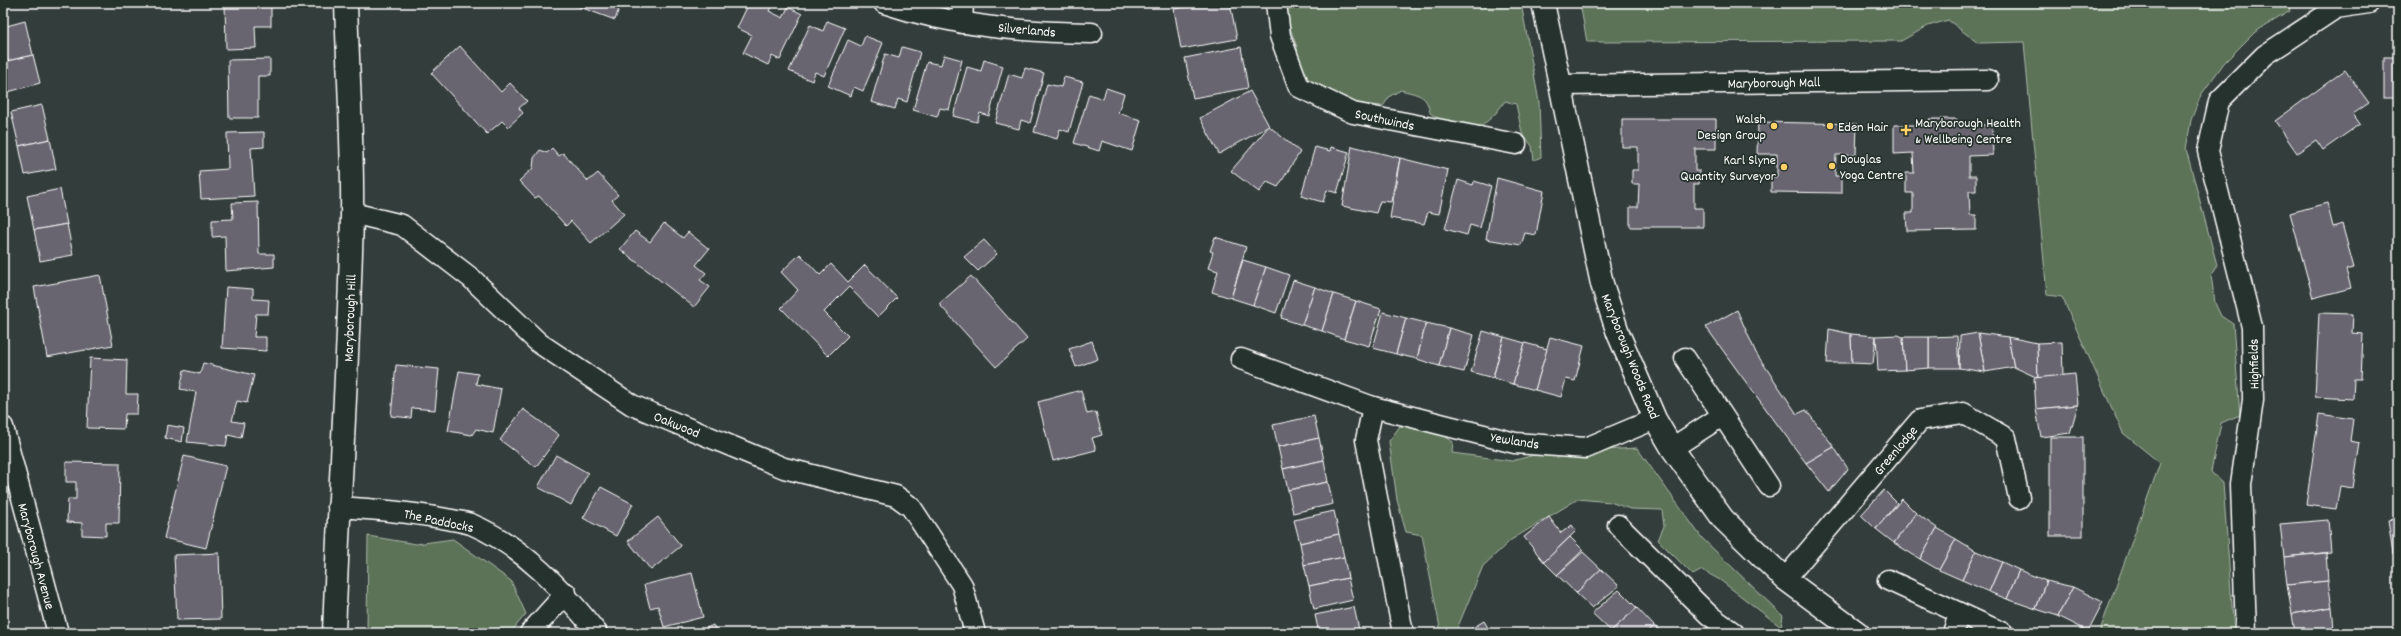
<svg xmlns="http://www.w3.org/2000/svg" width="2401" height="636" font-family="Dekko,sans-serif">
<rect width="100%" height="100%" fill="#333d3b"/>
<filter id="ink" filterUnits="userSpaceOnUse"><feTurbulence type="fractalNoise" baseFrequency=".025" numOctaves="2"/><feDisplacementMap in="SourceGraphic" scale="8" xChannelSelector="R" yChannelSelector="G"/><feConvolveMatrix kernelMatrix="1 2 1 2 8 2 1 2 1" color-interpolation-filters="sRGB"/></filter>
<g filter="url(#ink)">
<g fill="#5c7358" stroke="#aeb9ac">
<path d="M1283 3H1521L1539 102 1541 157 1534 160 1532 146 1522 133 1516 104 1505 101 1496 113 1481 127 1444 123 1430 113C1427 94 1418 95 1401 90L1390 96 1383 106 1358 104 1324 90 1305 77 1299 67 1297 47 1283 9Z"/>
<polygon points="1580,3 2288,3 2290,11 2255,32 2224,63 2201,95 2191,120 2186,149 2217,265 2211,275 2215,303 2221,316 2233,324 2240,415 2221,423 2211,472 2223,483 2234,633 2099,633 2160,463 2123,433 2062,297 2047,295 2024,42 1978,43 1948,20 1928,26 1901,41 1587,42"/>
<polygon points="1400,426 1435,429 1453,442 1452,453 1512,461 1538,454 1637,448 1702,538 1783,616 1781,627 1720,580 1702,570 1693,575 1658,540 1664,526 1662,510 1630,509 1610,502 1578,499 1511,540 1483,566 1457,629 1441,633 1422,535 1406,532 1397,500 1389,441"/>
<polygon points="368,536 416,544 453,539 511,581 526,614 510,633 367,633"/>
</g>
<g fill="#676571" stroke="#fff">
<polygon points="225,3 271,3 271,26 255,26 256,48 226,49"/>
<polygon points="569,3 621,3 615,20"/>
<polygon points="749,3 773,3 769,11 783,18 788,7 802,14 780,60 772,56 768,65 743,53 752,35 737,28"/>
<polygon points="1208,3 1230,3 1237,39 1181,49 1174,9"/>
<polygon points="25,21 33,55 3,62 3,27"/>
<polygon points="827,21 845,28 824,76 815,72 812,81 789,71 810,25 823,31"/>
<polygon points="865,36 883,43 863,91 854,87 851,96 828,86 848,40 861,46"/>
<polygon points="460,46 501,92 510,83 527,101 519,108 523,113 508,127 502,121 487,134 431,73"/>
<polygon points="902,47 920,52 907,102 898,99 895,109 871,102 885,54 899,58"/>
<polygon points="1241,47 1248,88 1193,98 1185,58"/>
<polygon points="33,55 40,83 8,92 3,73 3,62"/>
<polygon points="944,55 962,60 949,110 940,108 937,117 913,110 927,62 941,65"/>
<rect x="2384" y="57" width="14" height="41"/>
<polygon points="270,59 270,76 258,76 258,118 229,118 228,60"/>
<polygon points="984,60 1003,66 989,116 980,113 977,122 953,116 967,67 981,71"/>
<polygon points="1025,68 1044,73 1030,123 1021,120 1019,129 995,123 1009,74 1022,78"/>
<polygon points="2345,70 2369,103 2353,114 2360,124 2323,150 2316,140 2297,153 2275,121"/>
<polygon points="1064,77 1083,82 1069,132 1060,129 1057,139 1034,132 1047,84 1061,87"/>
<polygon points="1106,88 1124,94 1118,113 1141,120 1132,151 1102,141 1099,151 1074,143 1089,94 1103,99"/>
<polygon points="1250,91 1269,126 1219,154 1200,118"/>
<polygon points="42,105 50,139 19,146 11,112"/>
<polygon points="1622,119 1716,119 1716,149 1695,149 1695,171 1700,171 1699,184 1694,184 1694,208 1703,208 1703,227 1630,227 1630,207 1638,207 1639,184 1632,184 1632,170 1638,170 1638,147 1622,147"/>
<polygon points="1929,119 1957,119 1957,125 1992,125 1993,155 1969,156 1969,176 1976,176 1976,191 1969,191 1970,215 1976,215 1976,230 1907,231 1906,213 1913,213 1913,193 1906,193 1906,173 1914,173 1913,153 1894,154 1894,125 1930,125"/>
<polygon points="1758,122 1857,124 1856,155 1836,155 1835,176 1842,176 1842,193 1771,192 1771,177 1777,177 1777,154 1757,154"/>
<polygon points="1269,126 1300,152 1278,187 1267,182 1259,192 1231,171"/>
<polygon points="264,132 264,147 251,148 254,196 201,199 199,171 228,169 227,133"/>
<polygon points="50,139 56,169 25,175 19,146"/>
<polygon points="1352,146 1400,158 1391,202 1380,201 1376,213 1342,206"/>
<polygon points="1315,147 1330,151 1331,147 1349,152 1337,193 1327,190 1323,202 1301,196"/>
<polygon points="552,148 559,156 563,153 588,181 598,173 618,195 612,200 624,214 591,243 571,221 566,226 539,196 535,198 519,181 533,168 534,158 540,150 547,153"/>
<polygon points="1400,158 1448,170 1439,214 1428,212 1424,224 1390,218"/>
<polygon points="1497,178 1544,191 1536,235 1525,233 1521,245 1486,239"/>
<polygon points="1458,180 1473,185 1474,181 1491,186 1480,228 1470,225 1467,235 1445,229"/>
<polygon points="60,189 67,224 34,230 27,196"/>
<polygon points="258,202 259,254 274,254 274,267 226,271 225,236 212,237 212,220 233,219 232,203"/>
<polygon points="2327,203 2333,227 2342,224 2354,268 2346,270 2351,288 2313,298 2290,213"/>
<polygon points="664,223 683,238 688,232 709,249 696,265 706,273 700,280 710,287 694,307 620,249 635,231 650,242"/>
<polygon points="67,224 73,255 40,261 34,230"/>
<polygon points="1215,237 1246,247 1231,298 1212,292 1218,271 1208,268 1213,252 1210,251"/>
<polygon points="984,240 997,254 978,271 964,257"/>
<polygon points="800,254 820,275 831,264 848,282 865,265 897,298 878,317 849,287 824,312 848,336 828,356 781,308 798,290 781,272"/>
<polygon points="1243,260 1266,267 1253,305 1231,298"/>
<polygon points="1266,267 1289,275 1276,313 1253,305"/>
<polygon points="100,275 113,345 47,357 34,287"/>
<polygon points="971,276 1027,339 996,367 939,304"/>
<polygon points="1293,280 1315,287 1302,325 1281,318"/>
<polygon points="226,287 253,289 253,299 269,300 268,314 256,314 254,337 266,337 266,351 222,348"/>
<polygon points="1315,287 1334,294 1322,331 1302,325"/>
<polygon points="1334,294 1356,301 1344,339 1322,331"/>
<polygon points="1356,301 1381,309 1369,346 1344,339"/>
<polygon points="1737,310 1756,353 1797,414 1806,410 1834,447 1806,463 1737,370 1706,327"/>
<polygon points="1383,312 1406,318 1396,354 1373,348"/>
<polygon points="2319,313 2353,314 2352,333 2363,334 2361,379 2354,379 2353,399 2315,397"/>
<polygon points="1406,318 1426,323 1417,359 1396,354"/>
<polygon points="1426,323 1449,328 1439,366 1417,359"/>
<polygon points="1449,328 1474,335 1464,372 1439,366"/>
<polygon points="1829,329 1851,334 1852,363 1827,363"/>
<polygon points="1483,331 1504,337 1493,378 1471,372"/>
<polygon points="1978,333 2008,337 2014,367 1985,372"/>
<polygon points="1978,333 1985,372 1959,368 1960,336"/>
<polygon points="1851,334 1876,336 1873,364 1852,363"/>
<polygon points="1898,335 1903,337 1905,370 1878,371 1876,336"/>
<polygon points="1957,336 1959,368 1929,368 1929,337"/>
<polygon points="1504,337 1525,343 1513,384 1493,378"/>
<polygon points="1550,337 1584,346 1575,381 1566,379 1561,397 1535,390"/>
<polygon points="1903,337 1929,337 1929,368 1905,370"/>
<polygon points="2008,337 2037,343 2038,378 2014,367"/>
<polygon points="1092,341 1098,359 1076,367 1069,349"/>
<polygon points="2062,342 2063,376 2038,378 2037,343"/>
<polygon points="1525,343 1547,349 1535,390 1513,384"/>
<polygon points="90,358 127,360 126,394 138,394 137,414 125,414 124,429 87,428"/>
<polygon points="203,363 254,375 247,403 237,401 232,421 244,423 241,438 228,435 226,446 187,442 196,392 180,389 184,370 200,374"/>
<polygon points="396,365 439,369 435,410 412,408 411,418 391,416"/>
<polygon points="459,371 478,374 476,384 501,389 493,433 476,429 472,435 448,431"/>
<polygon points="2075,374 2078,405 2036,409 2034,378"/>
<polygon points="1081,390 1087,414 1096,412 1102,435 1092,438 1096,450 1053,461 1038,402"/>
<polygon points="2078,405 2070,433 2041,437 2036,409"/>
<polygon points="523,409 559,435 536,467 500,440"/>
<polygon points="2319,414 2353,419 2350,441 2360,443 2353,488 2340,486 2336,509 2306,505"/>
<polygon points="1314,416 1319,438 1278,447 1273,425"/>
<polygon points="167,425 184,428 182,442 165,438"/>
<rect x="2050" y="437" width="33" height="99"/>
<polygon points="1319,438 1324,460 1283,469 1278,447"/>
<polygon points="1834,447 1848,469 1829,492 1806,463"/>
<polygon points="556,455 588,473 571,505 538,487"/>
<polygon points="184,456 226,466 206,548 164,538"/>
<polygon points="1324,460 1328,482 1288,490 1283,469"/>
<polygon points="66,462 120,463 119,523 106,523 106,536 82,535 82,523 67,522 68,499 76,499 76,482 66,482"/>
<polygon points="1328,482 1333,504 1293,513 1288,490"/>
<polygon points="601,487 633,504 616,536 583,518"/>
<polygon points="1884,490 1897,503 1876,529 1861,515"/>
<polygon points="1902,499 1916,513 1894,543 1876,529"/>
<polygon points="1334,511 1339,534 1300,543 1294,520"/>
<polygon points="1916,513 1937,528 1920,559 1894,543"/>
<polygon points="658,517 681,546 651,570 628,541"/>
<polygon points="1549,517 1561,533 1572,525 1576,531 1544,562 1524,537"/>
<polygon points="2398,518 2398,555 2393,555 2388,520"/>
<polygon points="2328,520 2331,552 2284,557 2280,524"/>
<polygon points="1937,528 1956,539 1939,570 1920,559"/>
<polygon points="1339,534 1344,557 1304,565 1300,543"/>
<polygon points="1570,537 1583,550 1557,575 1544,562"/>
<polygon points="1956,539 1976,551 1962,580 1939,570"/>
<polygon points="1976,551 2002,562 1989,592 1962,580"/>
<polygon points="1583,552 1601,569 1576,593 1557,575"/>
<polygon points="219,553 221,619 177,620 174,555"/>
<polygon points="2326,553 2328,581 2287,585 2284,557"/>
<polygon points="1344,557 1348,578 1309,586 1304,565"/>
<polygon points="2002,562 2019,570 2007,599 1989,592"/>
<polygon points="1601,569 1619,586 1592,608 1576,593"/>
<polygon points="2019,570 2046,581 2036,609 2007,599"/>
<polygon points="692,573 703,617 664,627 658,606 650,608 644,585"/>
<polygon points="1348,578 1353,600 1314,609 1309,586"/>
<polygon points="2046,581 2073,587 2058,616 2036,609"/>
<polygon points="2328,581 2332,607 2292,614 2287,585"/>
<polygon points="2073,587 2103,602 2088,631 2058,616"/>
<polygon points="1619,590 1637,608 1611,631 1592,613"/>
<polygon points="1354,607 1359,630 1344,633 1319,633 1315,615"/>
<polygon points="2332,607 2334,630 2295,633 2292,614"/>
<polygon points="1637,608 1654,626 1647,633 1613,633 1611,631"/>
<polygon points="1484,621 1491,633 1473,633 1471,629"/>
<polygon points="713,625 718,633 696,633"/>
<polygon points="1654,626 1663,633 1647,633"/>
<polygon points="1359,630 1360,633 1344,633"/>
<polygon points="2334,630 2334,633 2315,633"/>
</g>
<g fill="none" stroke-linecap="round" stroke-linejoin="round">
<defs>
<g id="minor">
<path d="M884 3C952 26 1021 32 1092 33"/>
<polyline points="1276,3 1280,36 1299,87 1353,113 1516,144"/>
<polyline points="962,23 963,3"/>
<polyline points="1560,85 1988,80"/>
<polyline points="352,213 402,225 471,278 539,343 632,405 784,468 896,496 911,507 962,585 975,633"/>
<polyline points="1685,358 1769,486"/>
<polyline points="1241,359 1373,407 1515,443 1586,448 1655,419"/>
<polyline points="1373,407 1366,440 1403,633"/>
<polyline points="3,427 58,633"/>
<polyline points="1672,448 1722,416"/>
<path d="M338 507C373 509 407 512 441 518 451 520 462 521 471 524 523 546 563 590 597 633"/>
<polyline points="1618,525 1709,615 1734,633"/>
<polyline points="1785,579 1920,420 1963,413 2006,438 2019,498"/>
<polyline points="1888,580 2003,633"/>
<polyline points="530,633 566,593"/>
<polyline points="1953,633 1959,614"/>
<polyline points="2246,633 2241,484 2253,400 2252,327 2208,151 2219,101 2265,55 2336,8 2369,3"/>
</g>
<g id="tertiary">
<polyline points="1543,3 1602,284 1618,333 1655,419 1672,448 1723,519 1785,579 1858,633"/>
<path d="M334 633C339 494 349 355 352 215 353 145 348 73 346 3"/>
</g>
</defs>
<use href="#minor" stroke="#fff" stroke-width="23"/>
<use href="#tertiary" stroke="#fff" stroke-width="25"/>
<use href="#minor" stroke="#26332d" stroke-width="20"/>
<use href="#tertiary" stroke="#26332d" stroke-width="22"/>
</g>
</g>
<g fill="#ffd166" stroke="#26332d" stroke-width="1.5">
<circle cx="1774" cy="126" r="4"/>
<circle cx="1830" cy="126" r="4"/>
<path d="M1904 124h4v4h4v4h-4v4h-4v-4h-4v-4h4z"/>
<circle cx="1832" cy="166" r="4"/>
<circle cx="1784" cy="167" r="4"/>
</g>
<g text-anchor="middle" stroke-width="3.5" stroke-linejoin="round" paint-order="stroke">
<g font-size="14" fill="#fff" stroke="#26332d">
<text transform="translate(1027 29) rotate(5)" y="5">Silverlands</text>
<text transform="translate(1774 82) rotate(-1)" y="5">Maryborough Mall</text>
<text transform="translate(1385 119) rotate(12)" y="5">Southwinds</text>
<text transform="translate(349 318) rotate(-88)" y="5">Maryborough Hill</text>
<text transform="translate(1631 356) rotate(68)" y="5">Maryborough Woods Road</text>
<text transform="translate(2253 364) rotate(-91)" y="5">Highfields</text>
<text transform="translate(677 424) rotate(22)" y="5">Oakwood</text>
<text transform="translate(1515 440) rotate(9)" y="5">Yewlands</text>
<text transform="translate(1895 450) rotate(-50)" y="5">Greenlodge</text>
<text transform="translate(439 520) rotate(12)" y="5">The Paddocks</text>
<text transform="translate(37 556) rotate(75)" y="5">Maryborough Avenue</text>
</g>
<g font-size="14" fill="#fff" stroke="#26332d" text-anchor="start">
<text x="1766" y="123" text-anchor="end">Walsh<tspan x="1766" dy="16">Design Group</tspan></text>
<text x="1915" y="127">Maryborough Health<tspan x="1915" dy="16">&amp; Wellbeing Centre</tspan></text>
<text x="1838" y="131">Eden Hair</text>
<text x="1840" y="163">Douglas<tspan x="1840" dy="16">Yoga Centre</tspan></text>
<text x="1776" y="164" text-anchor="end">Karl Slyne<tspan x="1776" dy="16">Quantity Surveyor</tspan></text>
</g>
</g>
<rect width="2401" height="636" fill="none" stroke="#26332d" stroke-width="16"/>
<rect x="8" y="8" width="2385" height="620" fill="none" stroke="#fff" stroke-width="1.5" filter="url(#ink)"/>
</svg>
